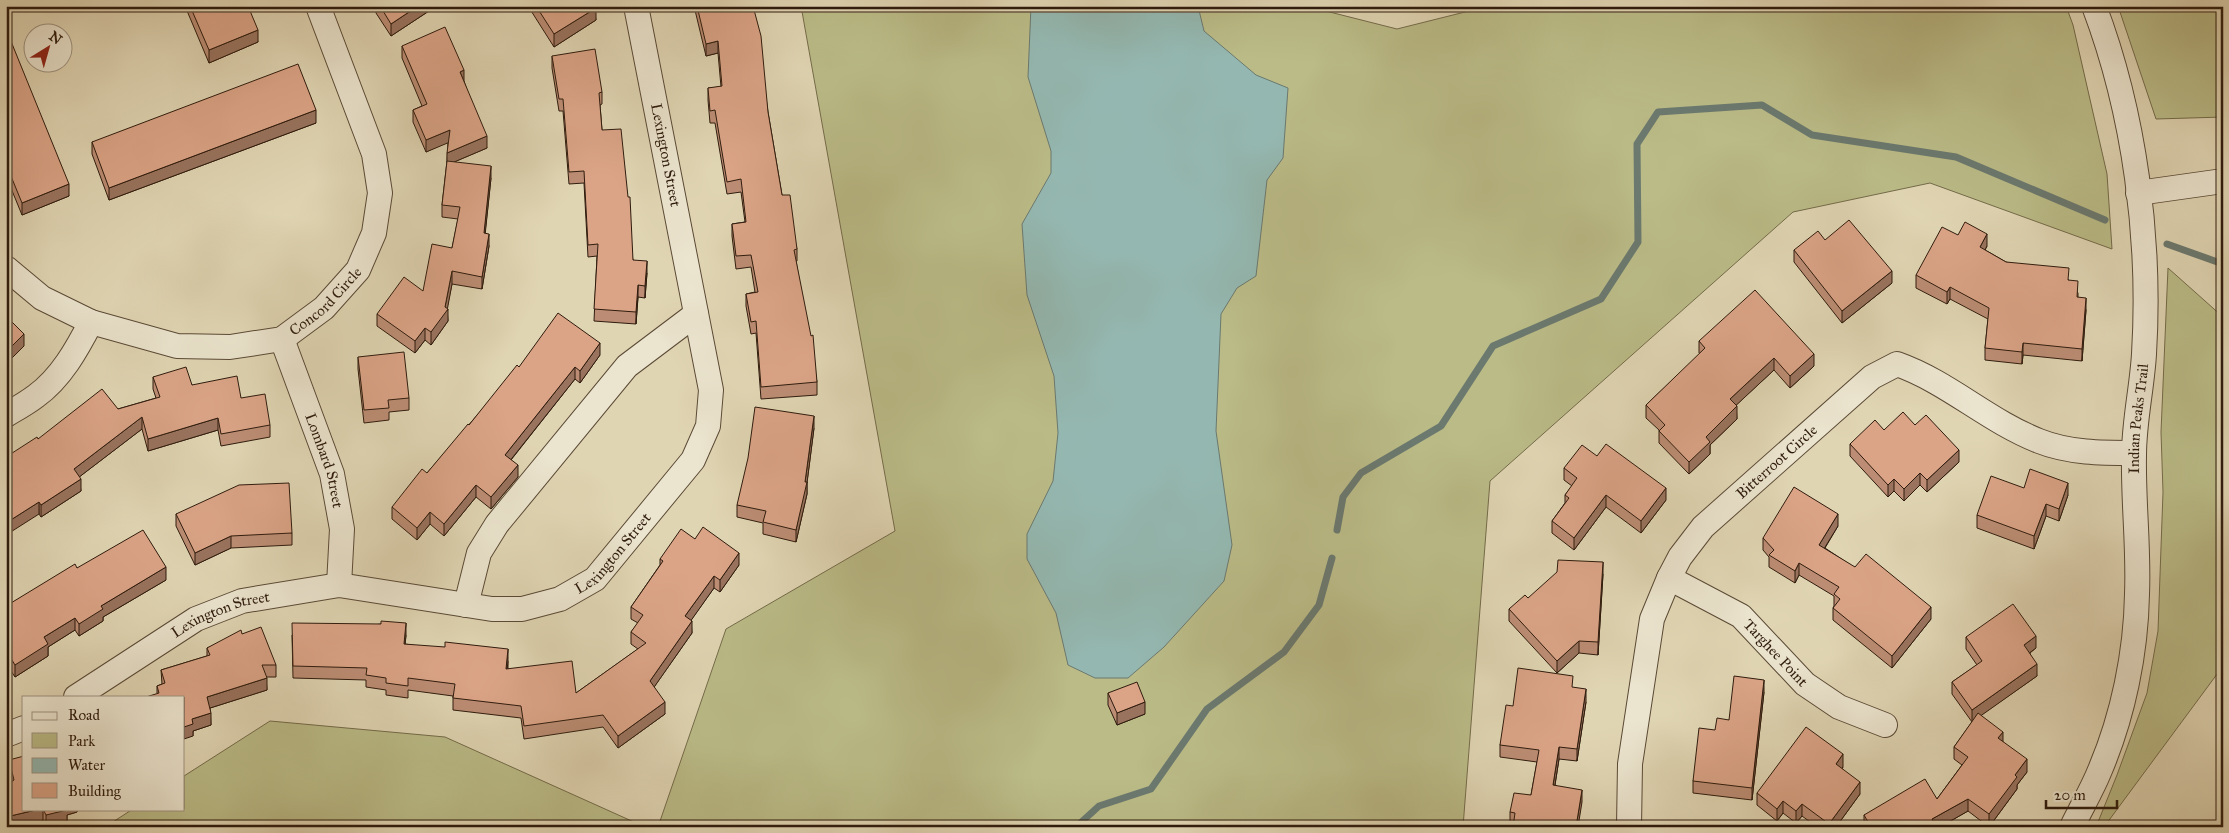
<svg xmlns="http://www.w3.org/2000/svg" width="2229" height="833" font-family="'IM FELL Great Primer',serif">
<rect width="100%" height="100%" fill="#e0d5b3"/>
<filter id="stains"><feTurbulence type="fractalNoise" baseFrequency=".004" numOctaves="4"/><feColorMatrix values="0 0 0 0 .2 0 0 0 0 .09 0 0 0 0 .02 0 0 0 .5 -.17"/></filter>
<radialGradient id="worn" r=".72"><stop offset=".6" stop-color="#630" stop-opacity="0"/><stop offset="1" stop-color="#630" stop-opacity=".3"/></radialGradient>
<g fill="#babb87" stroke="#746b4a">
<polygon points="801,6 1306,6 1397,29 1489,6 2066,6 2073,25 2107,174 2112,249 1930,183 1793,212 1490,481 1463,827 658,827 726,629 895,531"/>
<polygon points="2118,6 2223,6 2223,117 2156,119"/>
<polygon points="2168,268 2223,317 2223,666 2104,827 2096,827 2117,775 2147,693 2158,631 2163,492 2161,432"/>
<polygon points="270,721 445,737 645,827 105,827 133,809 184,809 184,776"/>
</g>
<polygon fill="#94b8b1" stroke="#6b796f" points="1031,6 1198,6 1204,31 1256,75 1288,88 1283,158 1267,180 1256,276 1237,288 1221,314 1216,431 1232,545 1224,581 1164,647 1128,678 1095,678 1068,665 1056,613 1027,559 1027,534 1053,481 1058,433 1054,376 1027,295 1022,224 1051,173 1051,151 1028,77"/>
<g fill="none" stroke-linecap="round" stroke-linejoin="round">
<g stroke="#6b796f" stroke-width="7">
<polyline points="2167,244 2223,264"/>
<polyline points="1337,530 1343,497 1361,473 1441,426 1493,346 1601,299 1638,242 1637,144 1658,112 1762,105 1812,135 1956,157 2105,220"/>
<polyline points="1076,827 1099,806 1151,789 1207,709 1284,652 1319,605 1332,558"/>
</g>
<defs>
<g id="minor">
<polyline points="2138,193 2223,181"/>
<path id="s1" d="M6 268 42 298 91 322 177 346 230 347 282 339 324 308 358 270 374 233 380 193 374 154 318 6"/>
<path id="s2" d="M282 339 332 474 342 529 339 585"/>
<path d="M6 415C16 409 27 403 36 396 61 378 77 349 91 322"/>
<path id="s3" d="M1669 578 1741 616 1805 684 1839 707 1885 725"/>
<polyline points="466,605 479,553 497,524 627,366 696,314"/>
<path id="s4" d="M76 697 196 619 242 601 339 585 492 609H522L560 599 595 579 693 460 708 426 711 390 636 6"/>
<polyline points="6,735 24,728"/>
<path id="s5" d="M1629 827 1630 764 1652 619 1669 578 1680 557 1703 527 1872 377 1897 364C1948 382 1988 421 2039 441 2069 453 2102 453 2134 453"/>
<path id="s6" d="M2072 827C2081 808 2092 790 2100 770 2123 716 2136 653 2137 594 2139 548 2133 501 2134 455 2134 421 2142 388 2144 354 2151 240 2135 114 2094 6"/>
</g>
</defs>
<use href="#minor" stroke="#5a4a36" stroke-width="26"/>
<use href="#minor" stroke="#ebe4ce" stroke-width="24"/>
</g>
<g fill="#bc8d74" stroke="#2e1b0d">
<polygon points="185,6 248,6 258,42 209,63"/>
<polygon points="376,6 432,6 432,9 391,36 376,13"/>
<polygon points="528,6 594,6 596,20 554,47"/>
<polygon points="694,6 753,6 768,112 782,195 797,249 797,261 796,261 817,382 817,395 761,399 756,333 751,334 746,306 746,294 755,292 751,267 736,269 732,236 732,224 745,222 741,192 727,194 715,123 710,123 708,100 708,88 721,87 718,53 706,56"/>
<polygon points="6,29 69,196 22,215 6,176"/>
<polygon points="402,46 464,81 487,148 454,162 491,178 485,233 489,246 482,289 452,284 447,308 448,321 431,345 425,340 415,353 377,326 377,314 423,291 452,248 458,219 442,217 442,205 447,161 448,142 426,152 413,122 413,110 422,106 402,58"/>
<polygon points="552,56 602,92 602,104 600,105 602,130 633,260 647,273 645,298 638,297 636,324 594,321 597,256 588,257 584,183 569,184 563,111 559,111 552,68"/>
<polygon points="316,123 109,200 92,154 92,142"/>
<polygon points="1958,235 1987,246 1985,250 2006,262 2069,280 2078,293 2078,297 2086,310 2082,361 2023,355 2022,364 1985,360 1985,348 1988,319 1950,299 1947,304 1916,288 1916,275"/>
<polygon points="1794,250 1892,283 1842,323 1794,262"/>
<polygon points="1699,341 1814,366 1790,388 1774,370 1736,405 1737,419 1710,445 1710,454 1689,474 1659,443 1659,430 1646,418 1646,405 1700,354 1699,353"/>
<polygon points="600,355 580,383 575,379 511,460 518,477 491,509 476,497 444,536 430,524 417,540 392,519 392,507 427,473 519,367"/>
<polygon points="358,357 409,398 409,410 389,412 389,420 364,423 358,369"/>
<polygon points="153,377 192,385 241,398 270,425 270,437 221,446 218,430 148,451 142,429 79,477 81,491 41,517 39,514 38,439 118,409 156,398 153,389"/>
<polygon points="1915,425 1959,462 1927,492 1920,485 1904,501 1894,491 1888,497 1850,456 1850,444 1884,430"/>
<polygon points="814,428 807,482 807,494 796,542 763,534 763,523 737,517 737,505"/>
<polygon points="1597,456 1666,500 1641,533 1606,507 1574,550 1552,533 1552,521 1565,503 1565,495 1572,486 1564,480 1564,468"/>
<polygon points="2068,495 2059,521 2046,516 2034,549 1977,528 1977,515"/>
<polygon points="176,514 292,533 292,545 231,548 195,565 176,526"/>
<polygon points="1838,526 1825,548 1931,619 1892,668 1833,620 1833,608 1834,606 1834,596 1799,575 1795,583 1769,567 1769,557 1763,550 1763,538"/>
<polygon points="695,539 739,565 720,592 714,588 691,620 692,633 654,687 665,714 618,748 603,727 524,739 521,718 453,710 453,696 408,690 408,698 386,695 386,690 366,687 366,680 293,678 292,635 381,624 406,635 405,644 508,661 508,669 576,693 638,649 631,644 631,632 638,623 631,619 631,607 660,565 660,559"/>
<polygon points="77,568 166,580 103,617 103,621 79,636 75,630 48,647 48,656 15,677 7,665 6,665 6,606"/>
<polygon points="1603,574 1598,655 1579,653 1557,673 1509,621 1509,609 1528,598"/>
<polygon points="242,634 276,665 276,677 266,677 267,690 210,708 211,725 193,731 193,736 157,693 157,686 162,684 161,670 207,656 207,648"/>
<polygon points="1966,637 2036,648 2030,653 2037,676 1981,715 2027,772 2017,785 2017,789 1989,827 1968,811 1940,827 1864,827 1864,815 1937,799 1962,765 1954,759 1954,747 1972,722 1952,694 1952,682 1977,665 1966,649"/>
<polygon points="1573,688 1586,702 1577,761 1559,759 1555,785 1582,802 1513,825 1510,824 1510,812 1531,795 1537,762 1500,757 1500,745 1513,706"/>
<polygon points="1764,692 1752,800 1693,793 1693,781 1715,730 1729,720"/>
<polygon points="1108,693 1145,714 1117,725 1108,705"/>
<polygon points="9,760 77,809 77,812 67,815 67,822 48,827 46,827 43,821 17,827 6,827 11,782 9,773"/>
<polygon points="1843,767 1842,769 1860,794 1836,827 1817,827 1802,816 1796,823 1783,813 1777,821 1757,805 1757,793"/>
</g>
<g fill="#99735e" stroke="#2e1b0d">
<polygon points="418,6 432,6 432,9 391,36 391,24"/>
<polygon points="596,8 596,20 554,47 554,34"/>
<polygon points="258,30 258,42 209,63 209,50"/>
<polygon points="718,41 718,53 706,56 706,44"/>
<polygon points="464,70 464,82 460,72"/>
<polygon points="316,110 316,123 109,200 109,188"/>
<polygon points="450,130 450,142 426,152 426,140"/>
<polygon points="487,136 487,148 447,165 447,153"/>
<polygon points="491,166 491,178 484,245 484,233"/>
<polygon points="69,184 69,196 22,215 22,203"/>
<polygon points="489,234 489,246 482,289 482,277"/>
<polygon points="1987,234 1987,246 1980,259 1980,247"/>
<polygon points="647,261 647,273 645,298 645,286"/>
<polygon points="452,271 452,284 447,311 448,309 448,321 431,345 431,332 445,307"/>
<polygon points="1892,271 1892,283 1842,323 1842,311"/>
<polygon points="638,285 638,297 636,324 636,312"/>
<polygon points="1950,287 1950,299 1947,304 1947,292"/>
<polygon points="2086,298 2086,310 2082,361 2082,349"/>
<polygon points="425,328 425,340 415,353 415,341"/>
<polygon points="24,334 24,346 6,364 6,352"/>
<polygon points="600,343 600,355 580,383 580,371"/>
<polygon points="2023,343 2023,355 2022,364 2022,352"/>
<polygon points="1814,354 1814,366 1790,388 1790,376"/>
<polygon points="1774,358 1774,370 1730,411 1730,399"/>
<polygon points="575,367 575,379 505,467 505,455"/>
<polygon points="1737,406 1737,419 1710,445 1710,454 1689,474 1689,462 1706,437"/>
<polygon points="814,416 814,428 807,483 807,482 807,494 796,542 796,530 805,482"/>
<polygon points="142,417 142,429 74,481 74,469"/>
<polygon points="218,418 218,430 148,451 148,439"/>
<polygon points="1959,450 1959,462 1927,492 1927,480"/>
<polygon points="518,465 518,477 491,509 491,497"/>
<polygon points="1920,473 1920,485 1904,501 1904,489"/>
<polygon points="81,479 81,491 41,517 41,505"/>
<polygon points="1894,479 1894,491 1888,497 1888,485"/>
<polygon points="2068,483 2068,495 2059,521 2059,509"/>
<polygon points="476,485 476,497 444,536 444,524"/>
<polygon points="1666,488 1666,500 1641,533 1641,521"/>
<polygon points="1606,495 1606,507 1574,550 1574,538"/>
<polygon points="39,502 39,514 6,535 6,523"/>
<polygon points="2046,504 2046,516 2034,549 2034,536"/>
<polygon points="430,512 430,524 417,540 417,528"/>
<polygon points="1838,514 1838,526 1819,557 1819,545"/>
<polygon points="231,536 231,548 195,565 195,553"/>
<polygon points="739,553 739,565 720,592 720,580"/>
<polygon points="1603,562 1603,574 1598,655 1598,642"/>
<polygon points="1799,563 1799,575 1795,583 1795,571"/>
<polygon points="166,567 166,580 103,617 103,621 79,636 79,624 101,606"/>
<polygon points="714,576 714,588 685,629 685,616"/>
<polygon points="1931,607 1931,619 1892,668 1892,656"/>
<polygon points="75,618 75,630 48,647 48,656 15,677 15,665 44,637"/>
<polygon points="692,621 692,633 650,693 650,681"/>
<polygon points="406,623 406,635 404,656 404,644"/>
<polygon points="2036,636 2036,648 2024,657 2024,645"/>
<polygon points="1579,641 1579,653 1557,673 1557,661"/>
<polygon points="508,649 508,661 506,681 506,669"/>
<polygon points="2037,664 2037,676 1972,722 1972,710"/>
<polygon points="267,678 267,690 207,709 207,697"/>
<polygon points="1764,680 1764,692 1752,800 1752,788"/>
<polygon points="1586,689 1586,702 1577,761 1577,749"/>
<polygon points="665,702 665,714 618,748 618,736"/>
<polygon points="1145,702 1145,714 1117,725 1117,713"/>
<polygon points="211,713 211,725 193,731 193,736 184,739 184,727 192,719"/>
<polygon points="2003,732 2003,744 1998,738"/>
<polygon points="1559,747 1559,759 1553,797 1553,785"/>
<polygon points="1843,754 1843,767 1836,776 1836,764"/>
<polygon points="2027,759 2027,772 2017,785 2017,789 1989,827 1989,814 2015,775"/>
<polygon points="1860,782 1860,794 1836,827 1829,827 1829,824"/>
<polygon points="1582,790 1582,802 1578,827 1576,827"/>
<polygon points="1968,799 1968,811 1940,827 1932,827 1932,819"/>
<polygon points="1783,801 1783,813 1777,821 1777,809"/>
<polygon points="1802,804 1802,816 1796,823 1796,811"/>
<polygon points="40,809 43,809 43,821 17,827 6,827 6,817"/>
<polygon points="65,809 77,809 77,812 67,815 67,822 46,827 46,815"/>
</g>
<g fill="#dba487" stroke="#2e1b0d">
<polygon points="190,6 248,6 258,30 209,50"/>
<polygon points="380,6 418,6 391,24"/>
<polygon points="536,6 594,6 596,8 554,34"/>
<polygon points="697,6 753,6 761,36 768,112 782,195 790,195 797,249 794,250 811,336 813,335 817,382 761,387 756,321 751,322 746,294 758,292 751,255 736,256 732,224 746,222 741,179 727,182 715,110 710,111 708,88 722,86 718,41 706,44"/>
<polygon points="445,27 464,70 460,72 487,136 447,153 450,130 426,140 413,110 427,104 402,46"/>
<polygon points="6,29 69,184 22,203 6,164"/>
<polygon points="595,49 602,92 599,93 602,130 621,129 628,197 630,197 633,260 647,261 645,286 638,285 636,312 594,309 598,244 588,245 584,171 569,172 563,99 559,99 552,56"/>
<polygon points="298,64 316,110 109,188 92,142"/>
<polygon points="447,161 491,166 484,233 489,234 482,277 452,271 445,307 448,309 431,332 425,328 415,341 377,314 404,277 423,291 432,244 452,248 460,207 442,205"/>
<polygon points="1849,220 1892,271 1842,311 1794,250 1818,231 1825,240"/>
<polygon points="1965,222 1987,234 1980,247 2006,262 2069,268 2068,280 2078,281 2077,297 2086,298 2082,349 2023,343 2022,352 1985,348 1989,308 1950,287 1947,292 1916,275 1942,227 1958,235"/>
<polygon points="1755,290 1814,354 1790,376 1774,358 1730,399 1737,406 1706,437 1710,442 1689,462 1659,431 1665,425 1646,405 1705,348 1699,341"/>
<polygon points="558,313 600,343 580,371 575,367 505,455 518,465 491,497 476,485 444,524 430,512 417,528 392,507 422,469 427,473 468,424 469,425 517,365 519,367"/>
<polygon points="6,316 24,334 6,352"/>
<polygon points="404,352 409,398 388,400 389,408 364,410 358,357"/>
<polygon points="186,367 192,385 237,376 241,398 265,394 270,425 221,434 218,418 148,439 142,417 74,469 81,479 41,505 39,502 6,523 6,457 37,437 38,439 102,389 118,409 160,397 153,377"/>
<polygon points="755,407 814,416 805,482 807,482 796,530 763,522 766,511 737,505 748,458"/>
<polygon points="1903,412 1915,425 1926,415 1959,450 1927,480 1920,473 1904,489 1894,479 1888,485 1850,444 1875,420 1884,430"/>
<polygon points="1606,444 1666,488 1641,521 1606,495 1574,538 1552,521 1569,498 1565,495 1577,478 1564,468 1582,445 1597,456"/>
<polygon points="2030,469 2068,483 2059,509 2046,504 2034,536 1977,515 1991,476 2024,488"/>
<polygon points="289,483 292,533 231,536 195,553 176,514 239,485"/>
<polygon points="1794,487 1838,514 1819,545 1855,567 1866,554 1931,607 1892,656 1833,608 1840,599 1834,594 1839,587 1799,563 1795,571 1769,555 1774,550 1763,538"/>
<polygon points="703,527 739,553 720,580 714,576 685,616 692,621 650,681 665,702 618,736 603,715 524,726 521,706 453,698 455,684 408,678 408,686 386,683 386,678 366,675 367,668 293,666 292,623 381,624 381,621 406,623 404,644 445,647 445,642 508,649 506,669 572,661 576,693 646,643 631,632 643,615 631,607 663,561 660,559 681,529 695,539"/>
<polygon points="143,530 166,567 101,606 103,609 79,624 75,618 44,637 48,644 15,665 7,652 6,653 6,606 75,564 77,568"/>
<polygon points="1558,560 1603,562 1598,642 1579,641 1557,661 1509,609 1525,595 1528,598 1557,572"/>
<polygon points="2013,604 2036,636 2024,645 2037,664 1972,710 1952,682 1982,661 1966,637"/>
<polygon points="261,627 276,665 262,665 267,678 207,697 211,713 192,719 193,724 184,727 184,697 146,697 159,693 157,686 165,683 161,670 210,655 207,648 241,630 242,634"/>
<polygon points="1518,668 1573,676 1572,687 1586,689 1577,749 1559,747 1553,785 1582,790 1576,827 1513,827 1515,813 1510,812 1514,793 1531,795 1539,750 1500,745 1506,705 1513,706"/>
<polygon points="1734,676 1764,680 1752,788 1693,781 1699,728 1715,730 1717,718 1729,720"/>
<polygon points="1137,682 1145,702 1117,713 1108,693"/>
<polygon points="1978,713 2003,732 1998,738 2027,759 2015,775 2017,777 1989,814 1968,799 1932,819 1936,827 1871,827 1864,815 1925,779 1937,799 1968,757 1954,747"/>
<polygon points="1806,727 1843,754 1836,764 1860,782 1829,824 1802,804 1796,811 1783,801 1777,809 1757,793"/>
<polygon points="24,756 24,809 40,809 6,817 6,786 14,780 9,760"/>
<polygon points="43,809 67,809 67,810 46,815"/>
</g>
<g text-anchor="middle" stroke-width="5" stroke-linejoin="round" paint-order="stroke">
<g font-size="15" fill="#2e1b0d" stroke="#ebe4ce">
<text transform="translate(666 155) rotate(79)" y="5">Lexington Street</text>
<text dy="5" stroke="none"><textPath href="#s1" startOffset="354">Concord Circle</textPath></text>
<text dy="5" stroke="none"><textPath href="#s6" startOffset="420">Indian Peaks Trail</textPath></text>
<text dy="5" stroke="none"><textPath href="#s2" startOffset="129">Lombard Street</textPath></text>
<text dy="5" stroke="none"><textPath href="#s5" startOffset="414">Bitterroot Circle</textPath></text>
<text dy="5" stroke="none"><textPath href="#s4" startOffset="586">Lexington Street</textPath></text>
<text dy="5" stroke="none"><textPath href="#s4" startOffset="168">Lexington Street</textPath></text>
<text dy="5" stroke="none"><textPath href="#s3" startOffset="132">Targhee Point</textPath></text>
</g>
</g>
<rect width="2229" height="833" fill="none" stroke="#e0d5b3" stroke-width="25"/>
<rect x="8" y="8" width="2214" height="818" fill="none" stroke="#2e1b0d" stroke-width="2.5"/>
<rect x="12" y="12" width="2204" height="808" fill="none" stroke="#2e1b0d"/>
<rect x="22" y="696" width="162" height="115" fill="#ebe4ce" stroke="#9f9481"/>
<rect x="32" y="712" width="25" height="8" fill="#ebe4ce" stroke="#9f9481"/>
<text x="68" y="720" font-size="15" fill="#2e1b0d">Road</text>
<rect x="32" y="733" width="25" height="15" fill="#babb87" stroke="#9f9481"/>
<text x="68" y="746" font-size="15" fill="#2e1b0d">Park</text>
<rect x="32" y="758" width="25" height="15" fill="#94b8b1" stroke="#9f9481"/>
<text x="68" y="770" font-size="15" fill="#2e1b0d">Water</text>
<rect x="32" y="783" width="25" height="15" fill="#dba487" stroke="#9f9481"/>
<text x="68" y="796" font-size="15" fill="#2e1b0d">Building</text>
<g transform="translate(48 48) rotate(37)"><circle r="24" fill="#ebe4ce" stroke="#9f9481"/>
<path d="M0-4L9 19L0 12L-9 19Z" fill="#8f2418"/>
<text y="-8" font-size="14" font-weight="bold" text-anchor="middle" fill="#2e1b0d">N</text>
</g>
<path d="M2046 800v8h71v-8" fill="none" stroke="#2e1b0d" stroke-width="2.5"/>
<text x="2054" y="800" font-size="15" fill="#2e1b0d" stroke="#ebe4ce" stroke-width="4" paint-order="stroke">20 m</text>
<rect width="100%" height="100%" filter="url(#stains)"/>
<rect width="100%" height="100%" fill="url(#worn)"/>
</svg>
